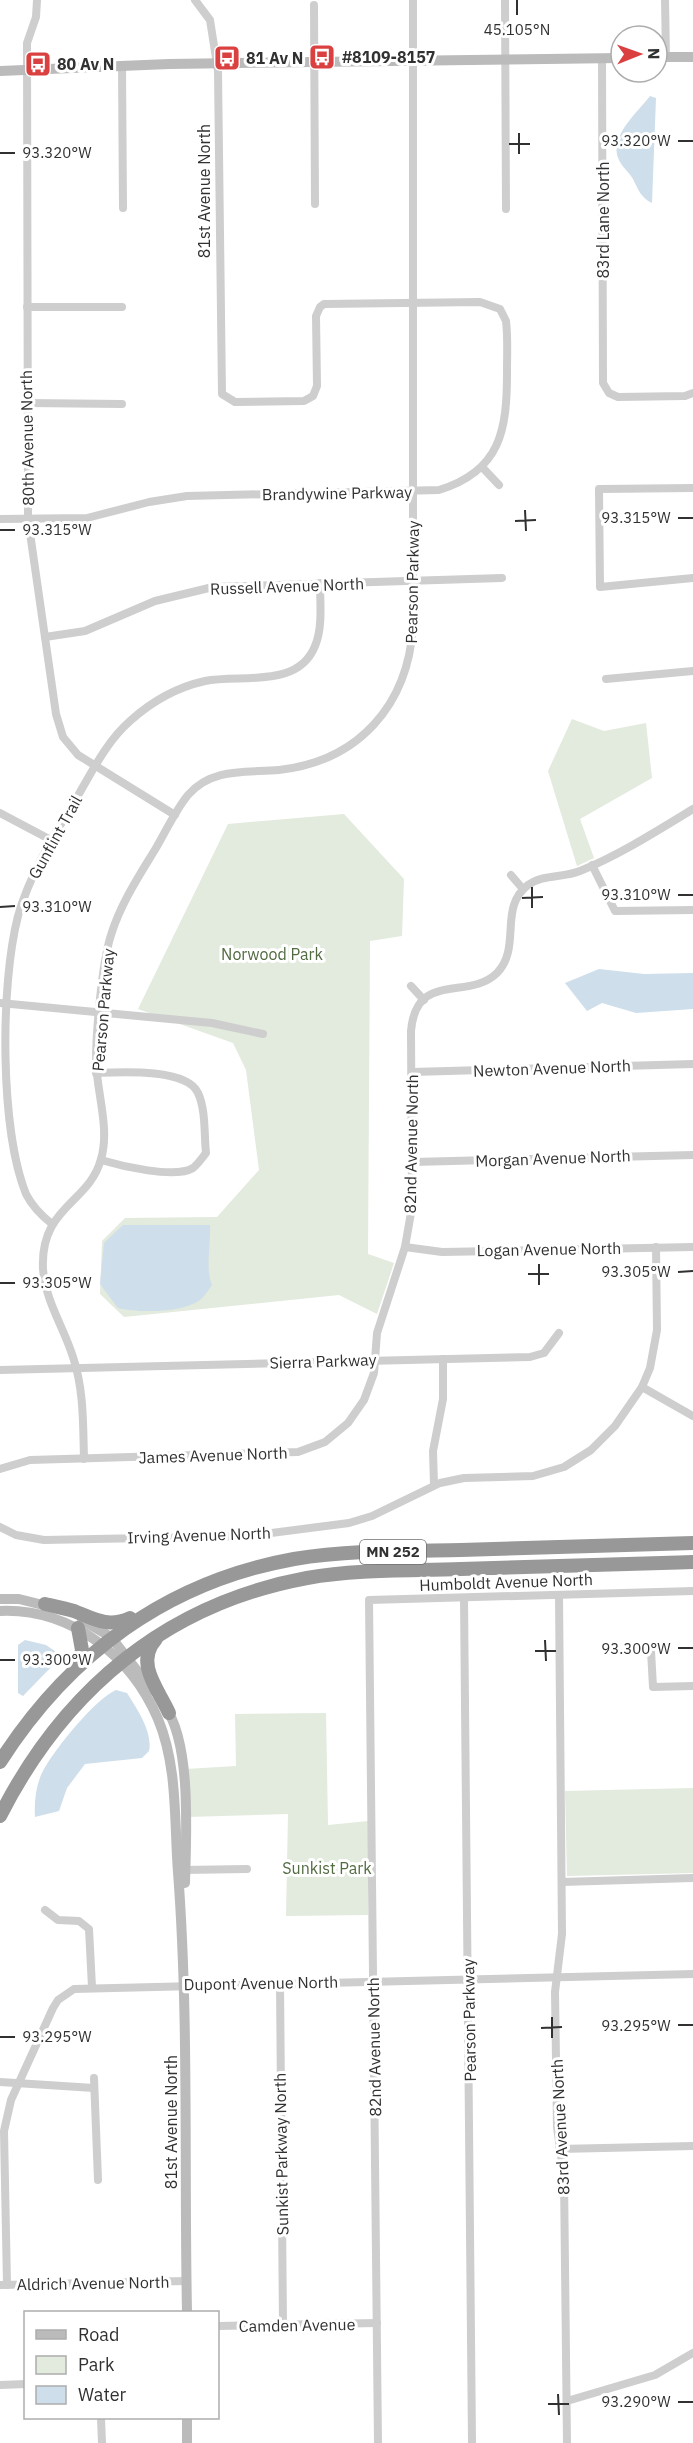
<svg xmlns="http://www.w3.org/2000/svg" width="693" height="2443" font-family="'IBM Plex Sans',sans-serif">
<rect width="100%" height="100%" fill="#fff"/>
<g fill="#e3eade">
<polygon points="572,719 604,731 646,723 652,778 580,819 594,858 577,866 548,771"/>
<polygon points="344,814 404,879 402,936 370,941 368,1254 394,1263 377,1314 339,1295 124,1317 100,1294 102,1241 125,1218 217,1217 259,1170 246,1070 233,1043 138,1009 228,824"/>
<polygon points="326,1713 328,1825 368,1821 368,1915 286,1916 288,1814 187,1817 186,1769 236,1766 235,1714"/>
<polygon points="693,1788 693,1873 567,1876 565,1791"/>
</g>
<g fill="#cedeeb">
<path d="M650 96 656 98 652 203C641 198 638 189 633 179 629 172 622 167 619 160 608 137 637 113 650 96Z"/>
<polygon points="599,969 644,974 693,973 693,1009 636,1013 602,1003 587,1011 565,983"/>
<path d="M123 1225H210C211 1244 205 1269 212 1285 209 1289 205 1296 200 1300 183 1313 138 1313 118 1308L100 1284 104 1243Z"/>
<polygon points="25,1640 46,1645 59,1654 56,1662 23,1696 18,1693 18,1645"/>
<path d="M116 1690 127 1693C137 1709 153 1732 149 1751L142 1758 85 1764 67 1788 59 1811 35 1817C34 1802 36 1784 43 1771 54 1750 95 1699 116 1690Z"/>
</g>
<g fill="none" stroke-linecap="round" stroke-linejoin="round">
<g stroke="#cecece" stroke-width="8">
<polyline points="37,0 36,17 27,43 28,519 56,714 63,737 78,755 175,815"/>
<polyline points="505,0 506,209"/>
<polyline points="665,0 666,57"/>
<polyline points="314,5 315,204"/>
<polyline points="602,58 603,383 609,393 618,397 685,396 693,393"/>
<polyline points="122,66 123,208"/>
<polyline points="27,307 122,307"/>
<polyline points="27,403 122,404"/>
<polyline points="482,467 499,485"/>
<polyline points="693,488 599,489 600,587 693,578"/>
<path d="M0 519 87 518 149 502 187 496 439 490C501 471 507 430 507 372 507 355 508 338 506 321L500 309 480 302 324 304 320 307 316 316 317 386 313 396 304 401 235 402 222 394 218 71 210 20 195 0"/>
<polyline points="45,637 85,631 155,601 213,587 502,578"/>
<polyline points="606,679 693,671"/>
<polyline points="0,813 51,840"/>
<polyline points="592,865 615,911 693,910"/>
<polyline points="511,875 523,889"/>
<polyline points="411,986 424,1000"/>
<polyline points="0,1003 212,1023 263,1034"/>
<polyline points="412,1072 693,1064"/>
<path d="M96 1073C120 1072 187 1068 198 1093 206 1110 204 1135 206 1153 202 1158 198 1164 193 1168 175 1179 121 1166 101 1160"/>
<polyline points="413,1162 693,1155"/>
<path d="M52 1224C42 1216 32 1206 26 1194 0 1129 0 986 18 916 30 874 53 837 76 799 92 772 106 742 130 721 151 702 178 687 205 681 241 674 298 689 315 646 323 627 320 603 320 583"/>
<polyline points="405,1247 442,1252 693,1247"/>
<polyline points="0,1370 530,1357 544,1353 559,1333"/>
<polyline points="642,1387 693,1416"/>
<path d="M84 1459C83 1424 84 1390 73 1357 64 1328 45 1300 43 1269 40 1206 89 1204 101 1159 110 1129 97 1093 96 1062 96 1031 102 963 111 935 121 903 139 876 156 848 166 831 175 811 188 795 212 767 247 773 279 770 359 761 408 705 413 626V0"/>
<path d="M0 1469 30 1460 298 1452 325 1442 348 1423 364 1400 374 1373 377 1333 405 1247 412 1207 411 1031C416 970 469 1001 497 973 522 947 498 908 528 885 543 874 563 878 580 871 619 855 657 831 693 809"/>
<polyline points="434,1485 433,1451 443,1399 443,1359"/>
<polyline points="0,1527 16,1535 44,1540 248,1536 349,1523 372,1516 440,1483 464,1478 533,1476 564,1467 591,1450 615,1426 642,1387 650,1368 657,1330 656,1247"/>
<polyline points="559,1595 562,1934 555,1992 557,2127 564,2177 567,2443"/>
<polyline points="464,1598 472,2443"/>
<polyline points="651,1651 653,1687 693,1686"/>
<polyline points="183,1870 247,1869"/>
<polyline points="562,1882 693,1878"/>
<polyline points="45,1910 58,1920 79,1921 89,1929 92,1987"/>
<polyline points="280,1983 283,2326"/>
<polyline points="94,2078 98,2180"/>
<polyline points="0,2082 94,2088"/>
<polyline points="559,2149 693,2146"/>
<polyline points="0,2285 186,2281"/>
<polyline points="7,2285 4,2131 11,2100 53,2008 58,2000 74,1989 693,1974"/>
<polyline points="218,2326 377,2323"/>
<polyline points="0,2385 26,2384"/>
<polyline points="567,2401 655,2375 693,2353"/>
<polyline points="101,2418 102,2443"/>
<polyline points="378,2443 369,1600 693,1591"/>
</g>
<g stroke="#bbb" stroke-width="10">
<polyline points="657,57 693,57"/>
<polyline points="0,71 169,64 621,58"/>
<polyline points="0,1599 19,1599 51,1607"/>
<path d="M0 1611C71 1608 131 1656 158 1719 178 1767 174 1821 178 1872 189 2018 184 2166 187 2312"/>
<polyline points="82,1620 111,1637 152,1690"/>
<path d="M165 1707C192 1743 186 1839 185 1883"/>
<polyline points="187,2443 187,2418"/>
</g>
<g stroke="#989898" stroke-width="14">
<path d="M45 1604C54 1606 64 1608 74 1611 94 1619 108 1628 130 1618"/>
<path d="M156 1639C134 1663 159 1690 169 1713"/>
<polyline points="78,1666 82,1650 78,1628"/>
<path d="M0 1762C69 1654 167 1582 294 1559 348 1550 406 1551 461 1550 539 1548 616 1545 693 1543"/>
<path d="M0 1816C64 1690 166 1604 307 1578 358 1569 411 1571 461 1569 539 1566 616 1565 693 1562"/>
</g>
</g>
<path fill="none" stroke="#313131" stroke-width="2" d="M517 0V15M519 133V154M678 141H693M509 144H530M0 153H15M525 510 526 531M678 518H693M515 521 536 520M0 530H15M532 887V908M678 895H693M522 898 543 897M0 907 15 906M539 1264V1285M678 1272 693 1271M528 1274H549M0 1283H15M545 1640 546 1661M678 1648H693M535 1651H556M0 1660H15M552 2017V2038M678 2025H693M541 2028 562 2027M0 2037H15M558 2394 559 2415M678 2402H693M548 2404H569"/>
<defs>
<symbol id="bus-square" viewBox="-11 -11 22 22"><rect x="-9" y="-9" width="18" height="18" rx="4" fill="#db4041" stroke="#fff"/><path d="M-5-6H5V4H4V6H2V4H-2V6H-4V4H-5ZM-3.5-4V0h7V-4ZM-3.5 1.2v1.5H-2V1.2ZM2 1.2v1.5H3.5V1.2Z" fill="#fff"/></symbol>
</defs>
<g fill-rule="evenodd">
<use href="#bus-square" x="307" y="42" width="30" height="30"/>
<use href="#bus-square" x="212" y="43" width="30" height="30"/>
<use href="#bus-square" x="23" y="49" width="30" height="30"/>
</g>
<g text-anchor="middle" stroke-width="6" stroke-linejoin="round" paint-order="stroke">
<rect fill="#fff" stroke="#6f6f6f" stroke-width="1.5" x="360" y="1540" width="66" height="24" rx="4.5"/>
<g font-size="15" font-weight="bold" fill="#313131">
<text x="393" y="1557">MN 252</text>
</g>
<g font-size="16" font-weight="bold" fill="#313131" stroke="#fff" text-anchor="start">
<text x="342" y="63">#8109-8157</text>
<text x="246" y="64">81 Av N</text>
<text x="57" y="70">80 Av N</text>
</g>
<g font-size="16" fill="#313131" stroke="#fff">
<text transform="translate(204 191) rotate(-90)" y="6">81st Avenue North</text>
<text transform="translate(603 220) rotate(-90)" y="6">83rd Lane North</text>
<text transform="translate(27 438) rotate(-91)" y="6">80th Avenue North</text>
<text transform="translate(337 493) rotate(-1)" y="6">Brandywine Parkway</text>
<text transform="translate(412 582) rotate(-89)" y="6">Pearson Parkway</text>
<text transform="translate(287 586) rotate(-2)" y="6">Russell Avenue North</text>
<text transform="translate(55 837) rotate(-61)" y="6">Gunflint Trail</text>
<text transform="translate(103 1010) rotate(-85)" y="6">Pearson Parkway</text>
<text transform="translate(552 1068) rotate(-2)" y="6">Newton Avenue North</text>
<text transform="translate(411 1144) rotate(-89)" y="6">82nd Avenue North</text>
<text transform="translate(553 1158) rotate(-2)" y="6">Morgan Avenue North</text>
<text transform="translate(549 1249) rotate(-1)" y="6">Logan Avenue North</text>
<text transform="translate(323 1361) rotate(-2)" y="6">Sierra Parkway</text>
<text transform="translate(213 1455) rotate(-2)" y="6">James Avenue North</text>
<text transform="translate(199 1535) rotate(-2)" y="6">Irving Avenue North</text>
<text transform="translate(506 1582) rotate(-2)" y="6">Humboldt Avenue North</text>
<text transform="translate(261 1983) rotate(-1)" y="6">Dupont Avenue North</text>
<text transform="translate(469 2020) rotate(-91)" y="6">Pearson Parkway</text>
<text transform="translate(374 2047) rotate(-91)" y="6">82nd Avenue North</text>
<text transform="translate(171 2122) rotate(-90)" y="6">81st Avenue North</text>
<text transform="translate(560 2127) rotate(-93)" y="6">83rd Avenue North</text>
<text transform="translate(281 2154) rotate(-91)" y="6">Sunkist Parkway North</text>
<text transform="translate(93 2283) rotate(-1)" y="6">Aldrich Avenue North</text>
<text transform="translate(297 2325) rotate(-1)" y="6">Camden Avenue</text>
</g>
<g font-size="16" fill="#526b41" stroke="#fff">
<text x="272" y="960">Norwood Park</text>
<text x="327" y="1874">Sunkist Park</text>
</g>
</g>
<g font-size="15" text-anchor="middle" fill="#313131" stroke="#fff" stroke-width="6" stroke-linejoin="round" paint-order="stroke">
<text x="517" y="35">45.105°N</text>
<text x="636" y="146">93.320°W</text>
<text x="57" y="158">93.320°W</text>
<text x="636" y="523">93.315°W</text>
<text x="57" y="535">93.315°W</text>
<text x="636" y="900">93.310°W</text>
<text x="57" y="912">93.310°W</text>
<text x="636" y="1277">93.305°W</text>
<text x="57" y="1288">93.305°W</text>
<text x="636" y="1654">93.300°W</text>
<text x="57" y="1665">93.300°W</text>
<text x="636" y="2031">93.295°W</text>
<text x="57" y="2042">93.295°W</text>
<text x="636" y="2407">93.290°W</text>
</g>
<rect x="24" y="2311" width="195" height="108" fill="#ffffff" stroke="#adadad" stroke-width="1.5"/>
<rect x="36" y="2330" width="30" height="9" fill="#bbbbbb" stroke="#adadad" stroke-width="1.5"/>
<text x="78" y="2341" font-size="18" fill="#313131">Road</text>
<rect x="36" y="2356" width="30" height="18" fill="#e3eade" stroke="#adadad" stroke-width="1.5"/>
<text x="78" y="2371" font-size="18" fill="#313131">Park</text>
<rect x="36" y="2386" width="30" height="18" fill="#cedeeb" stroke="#adadad" stroke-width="1.5"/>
<text x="78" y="2401" font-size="18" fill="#313131">Water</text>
<g transform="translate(639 54) rotate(89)"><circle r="28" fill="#ffffff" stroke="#adadad" stroke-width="1.5"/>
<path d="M0-4.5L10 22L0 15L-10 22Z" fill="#db4041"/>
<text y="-9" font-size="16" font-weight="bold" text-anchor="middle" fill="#313131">N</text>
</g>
</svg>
